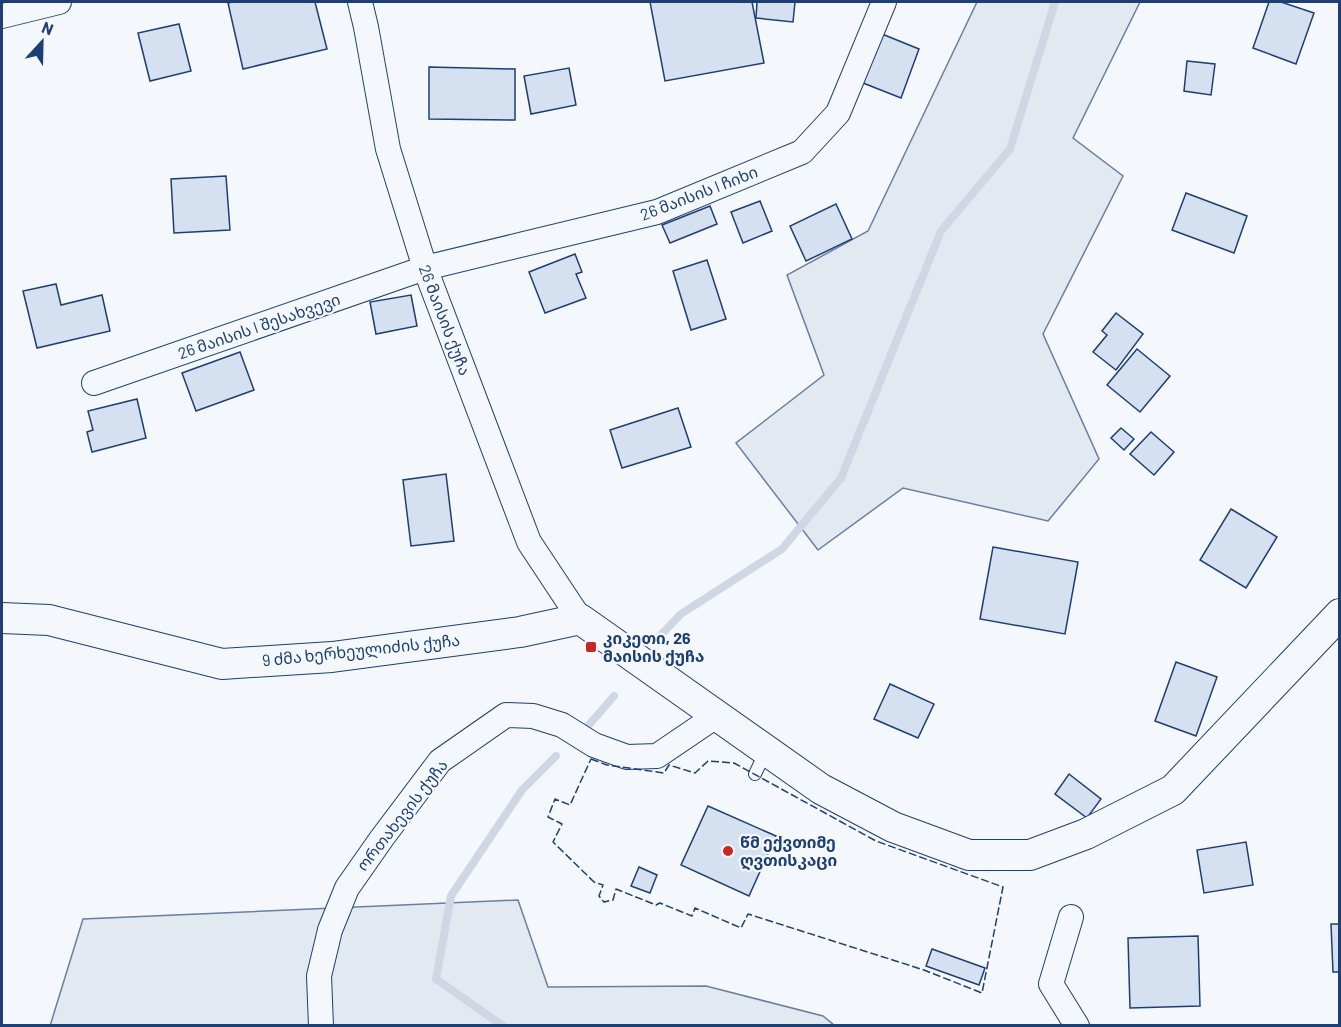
<svg xmlns="http://www.w3.org/2000/svg" width="1341" height="1027" font-family="Barlow,'Noto Sans Georgian',sans-serif">
<rect width="100%" height="100%" fill="#f4f7fb"/>
<g fill="#e3e9f0" stroke="#687fa3" stroke-width="1.5">
<polygon points="977,2 1140,2 1073,138 1123,176 1043,334 1099,459 1048,521 903,488 818,550 736,443 824,375 787,275 868,231"/>
<polygon points="518,900 548,987 706,986 823,1016 834,1025 50,1026 83,919"/>
</g>
<g fill="none" stroke-linecap="round" stroke-linejoin="round">
<g stroke="#cfd7e4" stroke-width="8">
<polyline points="655,641 681,614 782,549 841,478 941,231 1010,149 1055,2"/>
<polyline points="588,726 614,696"/>
<polyline points="503,1026 436,979 451,896 522,790 556,756"/>
</g>
</g>
<g fill="#d5e0f0" stroke="#1d3f73" stroke-width="1.5">
<polygon points="233,2 315,2 327,49 243,69 228,3"/>
<polygon points="650,2 752,2 764,63 665,81"/>
<polygon points="757,2 795,2 793,22 756,18"/>
<polygon points="1269,2 1281,2 1314,13 1296,64 1253,48"/>
<polygon points="179,24 191,71 150,81 138,33"/>
<polygon points="877,32 919,49 901,98 858,81"/>
<polygon points="1187,61 1215,64 1211,95 1184,91"/>
<polygon points="429,67 515,69 515,120 429,119"/>
<polygon points="569,68 576,105 531,114 524,76"/>
<polygon points="226,176 230,230 174,233 171,179"/>
<polygon points="1186,193 1247,216 1234,253 1172,230"/>
<polygon points="760,201 772,231 743,243 731,212"/>
<polygon points="836,204 852,239 806,261 790,226"/>
<polygon points="710,206 717,224 670,243 662,225"/>
<polygon points="575,254 582,272 576,274 586,298 545,313 529,272"/>
<polygon points="707,260 726,319 691,330 673,271"/>
<polygon points="56,284 61,305 102,295 110,331 37,348 23,291"/>
<polygon points="411,295 417,326 376,334 370,302"/>
<polygon points="1116,313 1143,334 1116,370 1093,352 1107,335 1102,331"/>
<polygon points="1137,349 1170,376 1140,412 1107,385"/>
<polygon points="240,352 254,390 196,411 182,373"/>
<polygon points="137,399 146,438 92,452 87,432 93,430 88,411"/>
<polygon points="678,408 691,447 622,468 610,430"/>
<polygon points="1121,428 1134,439 1124,450 1111,438"/>
<polygon points="1151,432 1174,452 1154,475 1130,454"/>
<polygon points="446,474 454,541 411,546 403,480"/>
<polygon points="1231,509 1277,537 1246,588 1200,560"/>
<polygon points="993,547 1078,562 1065,634 980,619"/>
<polygon points="1176,662 1217,677 1196,736 1155,721"/>
<polygon points="890,684 934,704 918,738 874,719"/>
<polygon points="1069,774 1101,799 1087,818 1055,794"/>
<polygon points="708,806 776,836 749,896 681,865"/>
<polygon points="1246,842 1253,885 1204,893 1197,850"/>
<polygon points="639,867 657,875 650,893 631,886"/>
<polygon points="1331,924 1340,924 1340,972 1333,972"/>
<polygon points="1198,936 1200,1006 1130,1008 1128,938"/>
<polygon points="932,949 985,968 979,985 926,966"/>
</g>
<g fill="none" stroke-linecap="round" stroke-linejoin="round">
<defs>
<polyline id="service" points="755,774 766,751"/>
<g id="minor">
<polyline points="360,2 366,27 388,149 425,268 529,542 580,619"/>
<polyline points="2,16 59,2"/>
<polyline points="94,383 425,268 657,212 802,152 838,113 884,2"/>
<polyline points="1071,917 1051,984 1077,1026"/>
<polyline points="321,1026 319,976 330,930 347,888 382,838 440,761 506,715 533,716 562,725 594,745 627,757 657,756 716,716"/>
</g>
<polyline id="tertiary" points="2,618 49,620 222,664 332,657 520,632 580,619 821,789 893,827 969,855 1030,855 1086,834 1173,790 1340,614"/>
</defs>
<use href="#service" stroke="#1d3f73" stroke-width="14"/>
<use href="#minor" stroke="#1d3f73" stroke-width="26"/>
<use href="#tertiary" stroke="#1d3f73" stroke-width="32"/>
<use href="#service" stroke="#f4f7fb" stroke-width="12"/>
<use href="#minor" stroke="#f4f7fb" stroke-width="24"/>
<use href="#tertiary" stroke="#f4f7fb" stroke-width="30"/>
<polygon stroke="#1d3f73" stroke-width="1.5" stroke-dasharray="8 3" stroke-linecap="butt" points="591,759 607,765 664,773 669,765 695,773 708,761 734,763 876,841 1003,887 982,993 924,970 748,914 741,928 695,908 692,916 660,903 656,905 616,889 613,900 604,902 599,896 603,885 594,882 553,842 562,824 548,817 555,799 570,805"/>
</g>
<g fill="#c62828" stroke="#f4f7fb" stroke-width="2">
<rect x="585" y="641" width="12" height="12" rx="3"/>
<circle cx="728" cy="851" r="6"/>
</g>
<g text-anchor="middle" stroke-width="4.5" stroke-linejoin="round" paint-order="stroke">
<g font-size="16" fill="#1d3f73" stroke="#f4f7fb">
<text transform="translate(699 193) rotate(-21)" y="6">26 მაისის I ჩიხი</text>
<text transform="translate(445 320) rotate(69)" y="6">26 მაისის ქუჩა</text>
<text transform="translate(259 326) rotate(-19)" y="6">26 მაისის I შესახვევი</text>
<text transform="translate(361 650) rotate(-6)" y="6">9 ძმა ხერხეულიძის ქუჩა</text>
<text transform="translate(402 815) rotate(-52)" y="6">ორთახევის ქუჩა</text>
</g>
<g font-size="16" font-weight="bold" fill="#1d3f73" stroke="#f4f7fb" text-anchor="start">
<text x="603" y="644">კიკეთი, 26<tspan x="603" dy="18">მაისის ქუჩა</tspan></text>
<text x="740" y="848">წმ ექვთიმე<tspan x="740" dy="18">ღვთისკაცი</tspan></text>
</g>
</g>
<rect width="1341" height="1027" fill="none" stroke="#1d3f73" stroke-width="6"/>
<g transform="translate(42 42) rotate(22)" stroke="#f4f7fb" stroke-width="4.5" paint-order="stroke">
<path d="M0-4.5L10 22L0 15L-10 22Z" fill="#1d3f73"/>
<text y="-9" font-size="16" font-weight="bold" text-anchor="middle" fill="#1d3f73">N</text>
</g>
</svg>
